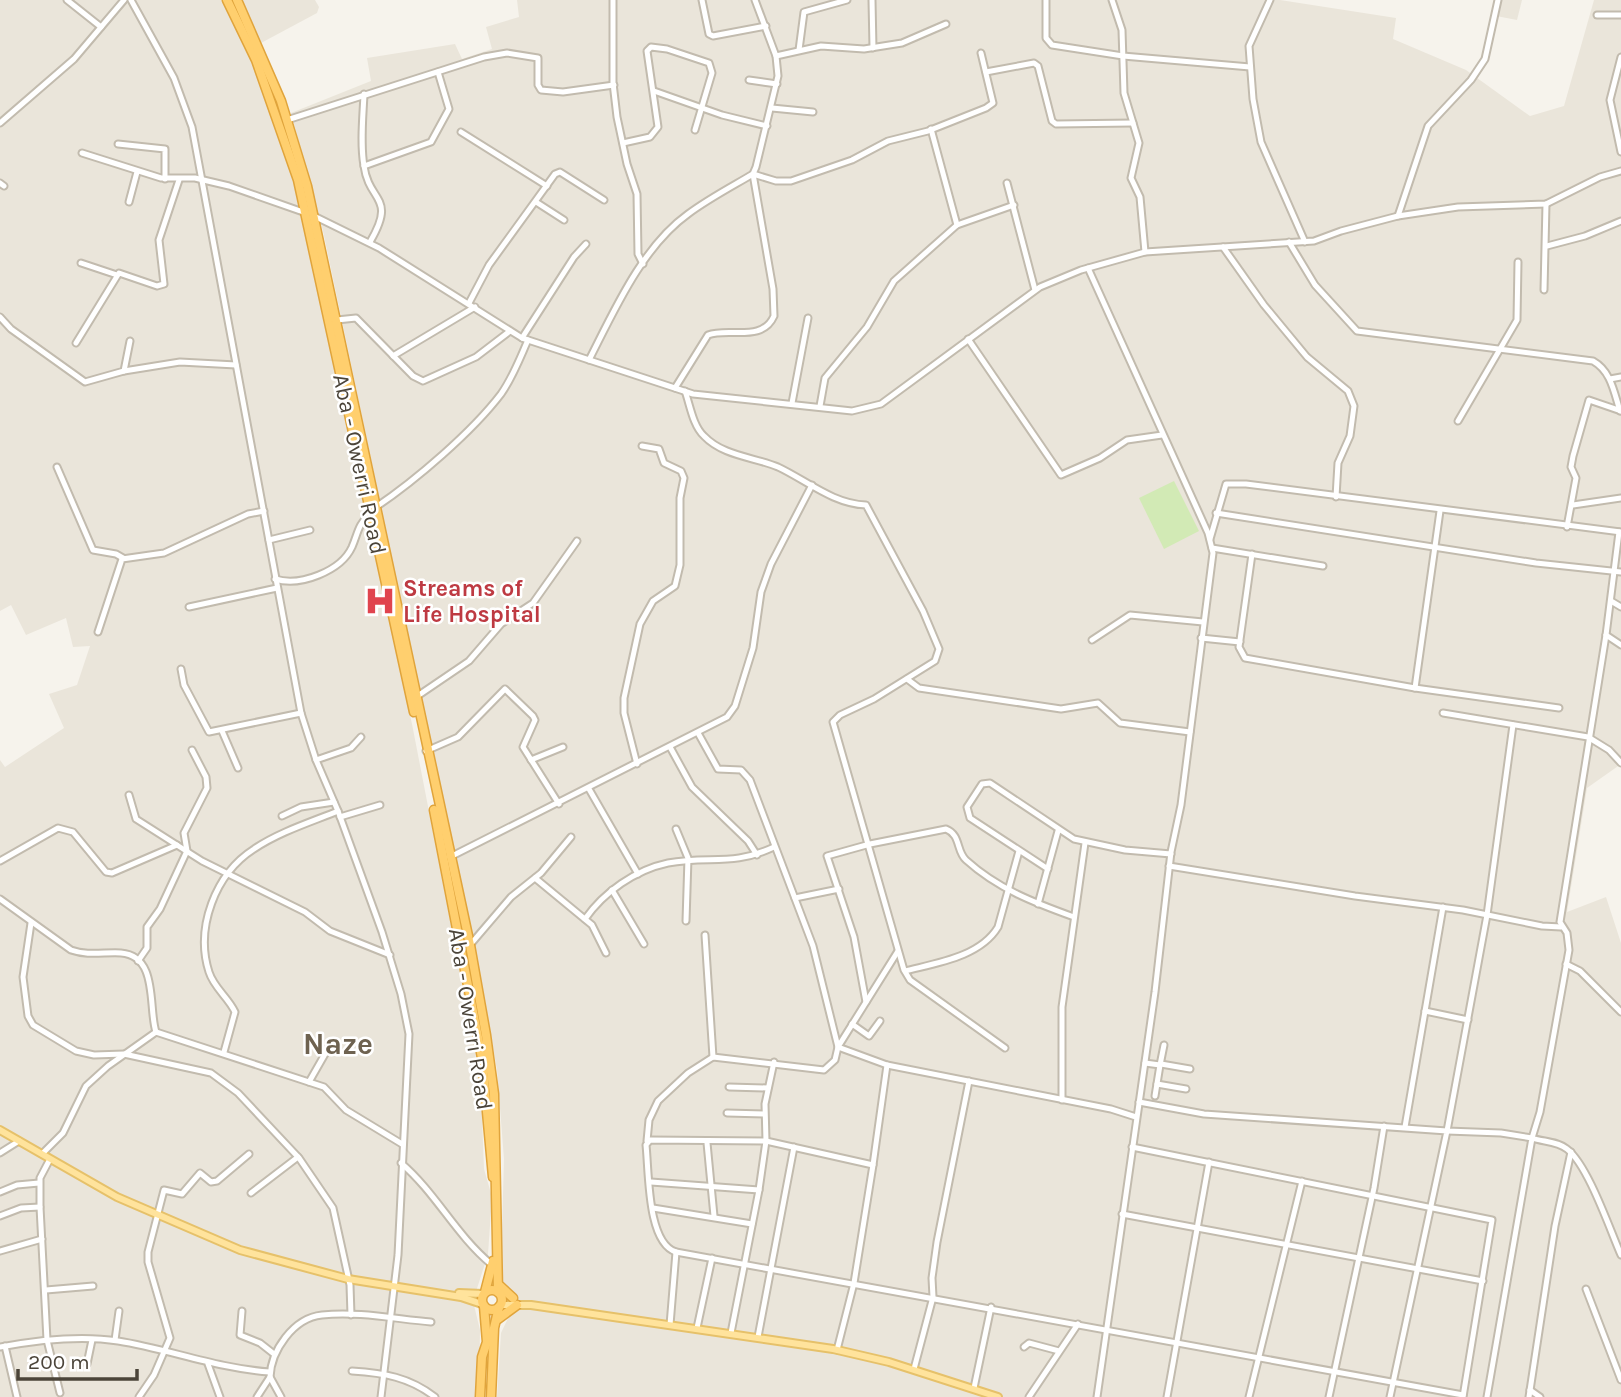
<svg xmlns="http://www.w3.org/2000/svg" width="1621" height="1397" font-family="Karla,sans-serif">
<rect width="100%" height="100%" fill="#f6f3ec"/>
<g fill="#eae5da">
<polygon points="0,0 222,0 251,59 289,162 412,724 473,1038 481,1092 484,1169 492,1197 488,1254 473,1301 480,1330 479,1397 0,1397 0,760 5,767 64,728 49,694 77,685 90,646 73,647 66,618 26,635 11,605 0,611"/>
<polygon points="239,0 315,0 319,7 317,13 261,43"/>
<polygon points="517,0 1280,0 1396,18 1393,39 1466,70 1530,116 1564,106 1594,0 1621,0 1621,764 1587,788 1567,912 1606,897 1621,943 1621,1397 497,1397 501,1333 510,1314 511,1301 503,1282 501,1263 504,1159 497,1070 485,1001 323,231 291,113 371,81 367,58 455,44 462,59 492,49 486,27 519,17"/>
<polygon points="1495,0 1522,0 1517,20 1491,15"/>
</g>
<polygon fill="#d2eab5" points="1174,481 1199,531 1164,549 1139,498"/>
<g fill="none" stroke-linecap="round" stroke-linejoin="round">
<defs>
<g id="minor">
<polyline points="67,0 101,27"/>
<polyline points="131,0 174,78 192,127 301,713 316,760 338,811 382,932 401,994 409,1034 398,1255 381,1397"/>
<polyline points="613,0 613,83 617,117 627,164 637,194 638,254 643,264"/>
<polyline points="702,0 709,34 713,36 766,26"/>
<polyline points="872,0 873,48"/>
<polyline points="1046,0 1046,38 1052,45 1123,56 1250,67"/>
<polyline points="1112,0 1122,30 1124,93 1139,143 1131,178 1140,197 1145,252"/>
<polyline points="1270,0 1249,46 1253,99 1261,142 1305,242"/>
<polyline points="1597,15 1621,15"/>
<polyline points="799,50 804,12 847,0"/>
<polyline points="776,56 821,46 864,49 902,43 946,24"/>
<polyline points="1621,57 1610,100 1621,152"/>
<polyline points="986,72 1034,63 1038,66 1052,121 1056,124 1133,123"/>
<polyline points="749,80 777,84"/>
<polyline points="654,91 722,115 767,126"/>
<path d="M364 94C363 117 360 143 364 166 369 203 397 196 370 242"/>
<polyline points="772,108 813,112"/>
<polyline points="287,120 484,57 507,53 538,58 538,85 541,90 563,92 614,85"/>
<polyline points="0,123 74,59 124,0"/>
<polyline points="931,129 957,225"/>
<polyline points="461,132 547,186"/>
<polyline points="623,143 650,137 658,127 647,51 651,47 667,49 709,63 712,73 695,130"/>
<polyline points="118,144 165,149 165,179"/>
<polyline points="82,153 161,178 195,178 229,186 306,213"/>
<polyline points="364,166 431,142 449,109 438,72"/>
<polyline points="753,174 776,181 791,181 852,160 888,141 928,131 986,108 993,103 981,53"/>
<polyline points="0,183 4,186"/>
<polyline points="1007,183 1035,290"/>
<polyline points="129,202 137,172"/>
<polyline points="536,202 564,220"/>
<polyline points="314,216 379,248 522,338 693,394 852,411 881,404 1040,287 1081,270 1145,252 1314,241 1341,231 1398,216 1458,207 1546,204 1600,177 1621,171"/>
<polyline points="1398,216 1428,126 1471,80 1485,59 1498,0"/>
<path d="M1289 242 1315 285 1357 331 1593 361C1611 371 1614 392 1620 411"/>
<polyline points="1547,246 1585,236 1621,221"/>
<polyline points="1223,247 1264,305 1307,357 1348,391 1354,406 1350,436 1338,463 1336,497"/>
<polyline points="81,263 117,275"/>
<polyline points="1088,268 1208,533 1213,553 1181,805 1171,852 1155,992 1097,1397"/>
<polyline points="1544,290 1546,204"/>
<polyline points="469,303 489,265 555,174 560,172 604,200"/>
<polyline points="0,317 11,329 85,382 124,371 130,341"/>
<polyline points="337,320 356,318 413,376 423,381 476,357 510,331"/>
<polyline points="522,338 574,257 586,244"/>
<polyline points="968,339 1061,475 1100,458 1127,440 1162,435"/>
<polyline points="76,343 119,273 157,286 164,284 159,240 179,180"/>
<polyline points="393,356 475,307"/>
<path d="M589 360C614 311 642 247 688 214 708 199 731 187 753 174L756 167 778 76 776 56 755 0"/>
<polyline points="124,371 180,362 236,365"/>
<polyline points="1610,379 1621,377"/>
<path d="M675 388 708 335C729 327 762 343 774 316L773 289 753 174"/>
<path d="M685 391C690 405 693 426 704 436 723 456 754 457 778 467 806 480 833 504 866 505L923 611 939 649 935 661 874 699 840 715 833 722 904 970 910 980 1005 1048"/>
<polyline points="792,403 808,318"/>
<polyline points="820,406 825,378 867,327 894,281 957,225 1014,205"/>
<polyline points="1458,421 1517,320 1518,262"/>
<polyline points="57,467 93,550 116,554 123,558"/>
<polyline points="1573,505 1621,498"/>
<path d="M376 507C416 480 472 432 501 394 513 377 520 358 528 340"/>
<polyline points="1216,513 1536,563 1621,572"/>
<polyline points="1567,527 1576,478 1571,467 1573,456 1589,400 1621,411"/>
<path d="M1619 532 1606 635 1560 922 1567 933 1569 950 1540 1112 1532 1138C1543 1142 1557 1141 1567 1149 1588 1165 1610 1230 1621 1255"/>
<polyline points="1210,539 1226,484 1246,484 1621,532"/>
<polyline points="269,540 310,530"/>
<polyline points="1212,548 1323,566"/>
<polyline points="1252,554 1239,647 1245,658 1415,688 1559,708"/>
<path d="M275 579C300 587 341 571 352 547 358 533 358 524 370 514"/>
<polyline points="1611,601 1621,607"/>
<polyline points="189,607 277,588"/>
<polyline points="98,632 122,559 164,553 248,514 264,511"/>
<polyline points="1606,635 1621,645"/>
<polyline points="1201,638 1240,642"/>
<polyline points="1092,640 1130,615 1203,622"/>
<polyline points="181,669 184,685 209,732 301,713"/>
<polyline points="907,679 919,688 1061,709 1098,703 1120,723 1190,732"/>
<polyline points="1415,688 1440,511"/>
<polyline points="416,697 469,661 501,624 533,603 577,541"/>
<polyline points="1443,713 1588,737 1609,750 1621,763"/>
<polyline points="222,731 238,768"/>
<polyline points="670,747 692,787 748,841 757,855"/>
<polyline points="426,751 458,737 505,689 533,716 535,720 523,747 559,804"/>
<polyline points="316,760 351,748 361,737"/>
<polyline points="531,760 563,747"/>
<polyline points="637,764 624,713 624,698 640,624 653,601 675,586 680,565 680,498 684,478 681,471 664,463 659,449 642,446"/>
<polyline points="589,789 638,874"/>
<polyline points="129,795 136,819 202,861 305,912 330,931 390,955"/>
<polyline points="282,816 301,807 334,802"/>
<polyline points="340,817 380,805"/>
<polyline points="676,829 688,858 686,921"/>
<polyline points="450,857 727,717 735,706 753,648 761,592 771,564 812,485"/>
<polyline points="0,861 58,828 73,832 106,872 112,873 177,845"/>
<polyline points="1169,866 1355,896 1463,910 1542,926 1561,927"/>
<polyline points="1048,869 970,818 967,807 982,784 990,783 1074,839 1125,850 1171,854"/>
<polyline points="535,878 592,925 606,953"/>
<polyline points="612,890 644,944"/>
<polyline points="795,898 839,889"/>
<path d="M0 899 71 950C88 956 104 952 121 953 159 956 148 1008 156 1032"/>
<polyline points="1038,904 1058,831"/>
<path d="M585 919C604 892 635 870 668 863 710 855 731 867 774 847"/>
<polyline points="31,923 23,977 28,1016 33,1025 76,1051 94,1055 124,1054 211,1073 238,1093 299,1158 333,1208 350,1285 351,1315"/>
<polyline points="705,935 713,1057"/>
<polyline points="470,945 511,897 541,873 571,837"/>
<polyline points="898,951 838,1047 887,1065 1111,1109 1136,1117"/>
<polyline points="138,961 147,948 147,927 160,909 187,851 184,833 207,788 206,777 192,750"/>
<polyline points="1566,964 1580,971 1621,1012"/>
<path d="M905 971C936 963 980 957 998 927L1019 851"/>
<path d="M866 1002 854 937 827 856 870 844 946 829C961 835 956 851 966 860 998 889 1035 903 1074 917"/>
<polyline points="1425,1011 1468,1020"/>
<polyline points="852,1024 869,1036 880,1021"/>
<path d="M224 1052 235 1012C228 997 214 988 209 972 195 928 215 874 254 849 279 832 311 822 338 811"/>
<polyline points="1145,1063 1160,1065 1155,1096"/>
<polyline points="1161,1064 1190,1069"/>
<polyline points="1160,1065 1164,1045"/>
<polyline points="309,1082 325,1054 317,1048"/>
<polyline points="1157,1084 1186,1089"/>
<polyline points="729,1087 768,1088"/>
<polyline points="1062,1100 1062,1007 1085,843"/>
<polyline points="1139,1102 1204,1114 1447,1131 1390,1397"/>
<polyline points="727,1113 764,1114"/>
<polyline points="1405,1127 1443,907"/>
<polyline points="647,1141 649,1120 658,1101 688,1073 713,1057 824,1070 835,1060 838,1047 813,946 750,780 741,770 718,769 698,733"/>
<polyline points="707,1143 714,1216"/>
<polyline points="1132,1147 1492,1220 1463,1397"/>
<polyline points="0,1153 19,1141"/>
<polyline points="42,1154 63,1133 86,1086 108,1066 156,1032 324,1087 346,1110 402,1144"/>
<polyline points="50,1159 40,1178 40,1207 47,1340 60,1393"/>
<path d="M401 1163C436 1193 456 1235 491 1264"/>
<polyline points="873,1165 887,1065"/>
<polyline points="651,1182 759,1190"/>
<polyline points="0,1192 17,1185 39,1183"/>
<polyline points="251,1193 298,1157"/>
<polyline points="653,1208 752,1224"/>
<polyline points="1122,1214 1483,1281"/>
<polyline points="0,1216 21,1208 40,1207"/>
<polyline points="0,1251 42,1239"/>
<path d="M676 1252C647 1243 649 1172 646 1145L650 1140 766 1141 873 1165 854 1283 837 1350"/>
<polyline points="1586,1289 1621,1380"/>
<polyline points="46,1290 93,1286"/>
<polyline points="242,1311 240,1335 260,1343 274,1354"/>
<polyline points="670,1325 676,1252 1463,1395"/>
<polyline points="697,1328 712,1258"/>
<polyline points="731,1333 759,1190 766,1141 765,1104 774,1062"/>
<polyline points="758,1337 794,1147"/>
<polyline points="115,1340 119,1311"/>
<polyline points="5,1346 17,1397"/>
<path d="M0 1347C38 1340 79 1335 118 1341 169 1349 215 1368 270 1372"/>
<polyline points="1024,1347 1029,1343 1059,1351"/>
<polyline points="87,1364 92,1340"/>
<polyline points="208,1364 220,1397"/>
<polyline points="914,1369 933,1297 932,1278 937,1242 969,1081"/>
<path d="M352 1371C384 1373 409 1377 435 1397"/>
<polyline points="974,1388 991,1307"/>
<polyline points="1530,1390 1540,1397"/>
<polyline points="139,1397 154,1375 170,1338 148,1262 148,1252 164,1190 182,1194 200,1173 211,1182 217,1181 249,1154"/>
<polyline points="257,1397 270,1377"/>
<path d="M281 1397 270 1377C271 1351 293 1318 322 1315 357 1311 396 1319 431 1322"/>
<polyline points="1029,1397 1078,1324"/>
<polyline points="1167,1397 1209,1162"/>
<polyline points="1249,1397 1302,1181"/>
<polyline points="1329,1397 1374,1188 1384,1126"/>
<polyline points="1487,1397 1532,1138 1501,1133 1447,1131 1487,915 1513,725"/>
<polyline points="1529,1397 1555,1226 1571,1152"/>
</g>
<g id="major">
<polyline points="0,1130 117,1197 240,1250 348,1279 461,1297 482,1304"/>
<polyline points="459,1293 483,1294"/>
<polyline points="500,1305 531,1305 833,1349 889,1362 998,1397"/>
</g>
<g id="highway">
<polyline points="227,0 256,60 298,180 414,712"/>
<polyline points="237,0 281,101 307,186 470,945 486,1035 494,1094 498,1292"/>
<polyline points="434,810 482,1058 493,1177"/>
<polyline points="500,1286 513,1298"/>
<circle cx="492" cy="1300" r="10"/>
<polyline points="485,1292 493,1261"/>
<polyline points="498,1319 517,1305"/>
<polyline points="480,1397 482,1357 487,1342 484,1306"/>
<polyline points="491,1397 494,1328 499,1307"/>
</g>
</defs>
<use href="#minor" stroke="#c2bbae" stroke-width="9"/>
<use href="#major" stroke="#e6c16a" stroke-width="10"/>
<use href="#highway" stroke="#e0a43c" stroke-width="11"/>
<use href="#minor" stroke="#fff" stroke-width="5"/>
<use href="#major" stroke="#ffe39c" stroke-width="6"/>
<use href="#highway" stroke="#ffcf6e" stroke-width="8"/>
</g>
<defs>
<symbol id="hospital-bare" viewBox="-9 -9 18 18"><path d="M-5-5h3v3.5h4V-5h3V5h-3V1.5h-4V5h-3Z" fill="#e0444e" stroke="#fff" stroke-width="2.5" paint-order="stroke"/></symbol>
</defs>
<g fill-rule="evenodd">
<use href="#hospital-bare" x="358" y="579" width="44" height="44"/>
</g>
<g text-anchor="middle" stroke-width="5" stroke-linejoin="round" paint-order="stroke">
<g font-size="23" fill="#4b4439" stroke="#fff">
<text transform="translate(360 464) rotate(78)" y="8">Aba - Owerri Road</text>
<text transform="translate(471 1019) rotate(81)" y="8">Aba - Owerri Road</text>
</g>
<g font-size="23" font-weight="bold" fill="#be3a42" stroke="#fff" text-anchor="start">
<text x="403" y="596">Streams of<tspan x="403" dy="26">Life Hospital</tspan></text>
</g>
<g font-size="30" font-weight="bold" fill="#6e6250" stroke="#fff">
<text x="338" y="1054">Naze</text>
</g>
</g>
<path d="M18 1369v10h119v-10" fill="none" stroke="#4b4439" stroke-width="3.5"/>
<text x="28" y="1369" font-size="21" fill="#4b4439" stroke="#ffffff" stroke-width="5" paint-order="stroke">200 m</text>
</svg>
